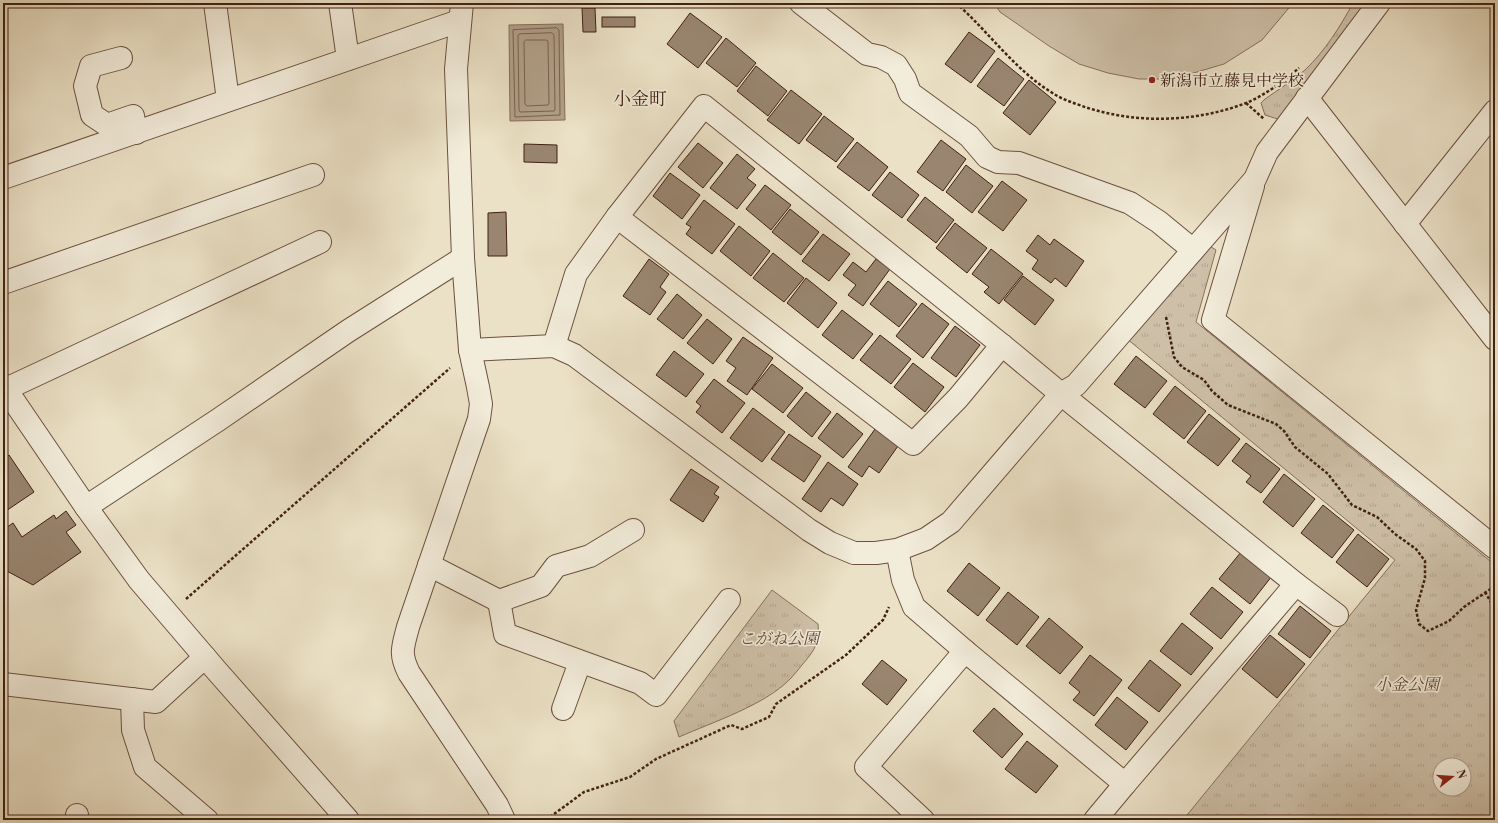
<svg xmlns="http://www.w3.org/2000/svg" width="1498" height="823" font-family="'Libre Bodoni','Noto Serif JP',serif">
<defs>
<pattern id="grass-tufts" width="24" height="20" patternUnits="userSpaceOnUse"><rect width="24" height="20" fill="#cec0a8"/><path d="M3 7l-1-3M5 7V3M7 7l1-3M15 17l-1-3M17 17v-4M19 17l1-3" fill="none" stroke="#b2a590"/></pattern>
</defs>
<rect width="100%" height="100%" fill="#ebe1c6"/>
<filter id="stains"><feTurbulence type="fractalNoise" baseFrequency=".005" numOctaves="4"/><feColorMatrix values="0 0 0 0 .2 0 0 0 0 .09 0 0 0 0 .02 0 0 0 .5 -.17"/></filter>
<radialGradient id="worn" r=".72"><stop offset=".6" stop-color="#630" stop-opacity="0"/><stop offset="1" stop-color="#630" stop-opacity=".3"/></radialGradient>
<g fill="url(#grass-tufts)" stroke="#88705e" fill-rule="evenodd">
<path d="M1353 3H1369L1281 120 1265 115 1261 103 1265 99C1278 90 1292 81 1305 70 1325 51 1340 27 1353 3Z"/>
<path d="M1205 243 1216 250 1196 322 1495 565V820H1183L1395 560 1126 338ZM1440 765H1464V789H1440Z"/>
<path d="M772 590 818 624C820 643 814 651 802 665 798 670 794 675 790 679 765 705 713 722 679 737L674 721Z"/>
</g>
<polygon fill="#cec0a8" stroke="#88705e" points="994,3 1293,3 1262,40 1224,64 1180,77 1161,79 1139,79 1108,73 1079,64 1049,46 1000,12"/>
<polygon fill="#b1a089" stroke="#846d5a" points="563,24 565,120 510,121 509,25"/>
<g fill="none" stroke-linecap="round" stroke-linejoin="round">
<g stroke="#79604e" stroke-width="1">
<polygon points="557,28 559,30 560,115 515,117 513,30"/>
<polygon points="552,33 554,35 555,110 554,111 520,112 519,110 518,35 520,34"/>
<polygon points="526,40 546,40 548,41 549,103 548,105 527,106 525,104 524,42"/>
</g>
</g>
<g fill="#998570" stroke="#412113">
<polygon points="582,8 595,8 596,32 583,32"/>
<polygon points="690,13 722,37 698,68 667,44"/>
<rect x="602" y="17" width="33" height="10"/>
<polygon points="969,32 995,51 971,83 945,64"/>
<polygon points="726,38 756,63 737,87 706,63"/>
<polygon points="998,58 1024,79 1004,106 977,86"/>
<polygon points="756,66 787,91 768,116 737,91"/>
<polygon points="1029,80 1056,102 1030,135 1003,113"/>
<polygon points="791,90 822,114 799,144 767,120"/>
<polygon points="824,116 854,139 836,162 806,140"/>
<polygon points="941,140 966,159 943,191 917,172"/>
<polygon points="857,142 888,167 869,191 837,167"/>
<polygon points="698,143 723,163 703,188 678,167"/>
<polygon points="524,144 557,145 557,163 524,162"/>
<polygon points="737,154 755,169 747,178 756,185 737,209 710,188"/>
<polygon points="966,165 993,186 972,213 946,192"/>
<polygon points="890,172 919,195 902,218 872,195"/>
<polygon points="670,173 700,195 682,219 653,196"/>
<polygon points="1002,181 1027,200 1003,231 978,212"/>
<polygon points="765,185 791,205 771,230 746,209"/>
<polygon points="925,197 954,220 936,243 907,220"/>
<polygon points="704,200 735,224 712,254 686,234 691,227 686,224"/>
<polygon points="790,209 819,232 801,255 772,232"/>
<polygon points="506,212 507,256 488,256 488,213"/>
<polygon points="955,223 987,248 967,273 936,248"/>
<polygon points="739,226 770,251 751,276 720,251"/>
<polygon points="823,234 850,254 829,281 802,261"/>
<polygon points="1038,235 1050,245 1054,239 1084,261 1066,287 1055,278 1051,283 1032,269 1038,260 1026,251"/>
<polygon points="991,249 1023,274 999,304 984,292 989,287 972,274"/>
<polygon points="773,253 804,278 784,302 753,278"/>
<polygon points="649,259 669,274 660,287 666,292 650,315 623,296"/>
<polygon points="876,259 890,269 863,306 848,295 856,285 843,275 853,262 866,272"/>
<polygon points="1023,276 1054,300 1035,325 1004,300"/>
<polygon points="806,278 837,303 818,328 787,303"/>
<polygon points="888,281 917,304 899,327 870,304"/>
<polygon points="677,294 702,315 683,339 657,319"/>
<polygon points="922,303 949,324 923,358 896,336"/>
<polygon points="842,310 873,334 853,359 822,335"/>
<polygon points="707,319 732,339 713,364 687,343"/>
<polygon points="955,326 980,345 956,377 931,358"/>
<polygon points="880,335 911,359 891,384 860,360"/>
<polygon points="743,337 773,358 747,395 727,381 736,368 726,361"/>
<polygon points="674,351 704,374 686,397 656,375"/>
<polygon points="1136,356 1167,381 1145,408 1114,384"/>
<polygon points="913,363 944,387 925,412 894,387"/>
<polygon points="772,364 803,388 783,413 752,389"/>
<polygon points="714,379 745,403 722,433 696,412 701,406 696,402"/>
<polygon points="1175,386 1206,411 1184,439 1153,414"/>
<polygon points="806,392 831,412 812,437 787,416"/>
<polygon points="753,408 785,432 762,462 730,438"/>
<polygon points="837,413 863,434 843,458 818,438"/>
<polygon points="1209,414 1240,439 1218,466 1187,442"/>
<polygon points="875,429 898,446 879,473 869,466 862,477 848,467"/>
<polygon points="789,434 821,456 804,482 771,459"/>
<polygon points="1246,443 1280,469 1261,493 1246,482 1251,476 1232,461"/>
<polygon points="9,455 34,492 3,513 3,459"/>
<polygon points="828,462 858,484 843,506 831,498 821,512 802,499"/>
<polygon points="691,469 719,487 714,494 719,497 703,522 670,500"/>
<polygon points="1284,474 1315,499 1293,527 1263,502"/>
<polygon points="1323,505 1354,530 1332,558 1301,533"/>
<polygon points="66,511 76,525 66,532 81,552 33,585 3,569 3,530 13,523 22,537 54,515 56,519"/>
<polygon points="1358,534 1389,559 1367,587 1336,562"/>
<polygon points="1241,552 1272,576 1250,604 1219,579"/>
<polygon points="969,563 1000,588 978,616 947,591"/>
<polygon points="1212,587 1243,612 1221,639 1190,614"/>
<polygon points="1008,592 1039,617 1017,645 986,620"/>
<polygon points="1300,606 1331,631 1310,658 1278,634"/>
<polygon points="1049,618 1083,647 1060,674 1026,646"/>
<polygon points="1182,623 1213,648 1191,675 1160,651"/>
<polygon points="1270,635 1305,664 1277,698 1242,669"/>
<polygon points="1090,655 1122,680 1094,716 1073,700 1080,692 1069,683"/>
<polygon points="882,660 907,680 887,705 862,684"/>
<polygon points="1150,660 1181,685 1159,712 1128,688"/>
<polygon points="1117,697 1148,722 1126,750 1095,725"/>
<polygon points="994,708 1023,734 1002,758 973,731"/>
<polygon points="1027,741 1058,766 1036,793 1005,769"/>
</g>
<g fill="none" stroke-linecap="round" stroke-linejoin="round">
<defs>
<g id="minor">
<polyline points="215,3 228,100"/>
<polyline points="340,3 348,59"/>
<path d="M462 3 456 69 463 258 470 350 478 387 481 404 479 419 408 627C403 647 399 653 409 673L497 805 504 820"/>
<polyline points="801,3 867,54 881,57 896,65 905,79 910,93 969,136 987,157 998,162 1019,163 1130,203 1159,222 1193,250"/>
<polyline points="121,58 91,66 85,86 92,115 107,125 133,116 136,133"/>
<polyline points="1307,98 1495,339"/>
<polyline points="3,178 459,21"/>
<polyline points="1253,186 1213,320 1495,548"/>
<polyline points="617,217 913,444 958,398 1002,345"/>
<polyline points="1405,224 1495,111"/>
<polyline points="3,283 313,175"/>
<polyline points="554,346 576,274 617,217 704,106 1002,345 1061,394 1296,584 1337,615"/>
<polyline points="470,350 554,346 574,355 809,530 830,543 854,553 876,553 897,550 926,539 951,522 1061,394 1076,385 1255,179 1267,152 1379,3"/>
<polyline points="3,385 86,507 139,580 216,670 348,820"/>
<polyline points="6,389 320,242"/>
<polyline points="86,507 218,420 348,331 463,258"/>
<polyline points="897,550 903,580 914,607 965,651 1125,784 1296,584"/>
<polyline points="429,565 499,601 541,586 556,566 590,556 633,530"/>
<polyline points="499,601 505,634 640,683 656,695 729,600"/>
<polyline points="3,684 156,702 205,657"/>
<polyline points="132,699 133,730 145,767 207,820"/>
<polyline points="563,709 580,662"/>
<polyline points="77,820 77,815"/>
<polyline points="923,820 866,767 965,651"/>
<polyline points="1095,820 1125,784"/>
</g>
</defs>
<use href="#minor" stroke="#6c5140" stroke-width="24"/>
<g stroke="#412113" stroke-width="2.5" stroke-dasharray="3 2" stroke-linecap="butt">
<path d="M956 3C989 32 1014 69 1051 92 1061 99 1071 102 1082 106 1134 124 1194 123 1246 103 1265 95 1283 82 1299 68"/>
<polyline points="1246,103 1264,119"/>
<polyline points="1166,317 1174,357 1182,367 1204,380 1212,391 1228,405 1276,424 1284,431 1295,447 1328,474 1352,505 1377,517 1395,534 1416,549 1425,561 1425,578 1416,610 1419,624 1428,631 1449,621 1464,607 1495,586"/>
<polyline points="1485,592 1492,604 1495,619"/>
<polyline points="186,599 450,368"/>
<polyline points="546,820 584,792 630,777 656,759 731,725 742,729 769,717 776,704 846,655 883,620 889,607"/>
</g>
<use href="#minor" stroke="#f2ecda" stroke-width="22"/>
</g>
<circle fill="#8f2418" stroke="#f2ecda" stroke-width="1.5" cx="1152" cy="80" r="4"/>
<g text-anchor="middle" stroke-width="3.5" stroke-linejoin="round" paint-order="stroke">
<g font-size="16" fill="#412113" stroke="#f2ecda" text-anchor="start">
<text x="1160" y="86">新潟市立藤見中学校</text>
</g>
<g font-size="16" font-style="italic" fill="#644938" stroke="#f2ecda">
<text x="779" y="644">こがね公園</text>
<text x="1407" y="690">小金公園</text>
</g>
<g font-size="18" fill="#412113" stroke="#f2ecda">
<text x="640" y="105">小金町</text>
</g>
</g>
<rect width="1498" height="823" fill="none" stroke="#ebe1c6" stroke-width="16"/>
<rect x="4" y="4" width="1490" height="815" fill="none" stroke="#412113" stroke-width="2"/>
<rect x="8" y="8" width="1482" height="807" fill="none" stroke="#412113"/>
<g transform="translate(1452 777) rotate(73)"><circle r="19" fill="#f2ecda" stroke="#ab9b8a"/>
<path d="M0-3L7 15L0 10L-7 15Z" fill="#8f2418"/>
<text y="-6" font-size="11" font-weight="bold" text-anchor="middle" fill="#412113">N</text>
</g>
<rect width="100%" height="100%" filter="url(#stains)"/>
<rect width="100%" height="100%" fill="url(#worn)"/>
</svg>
